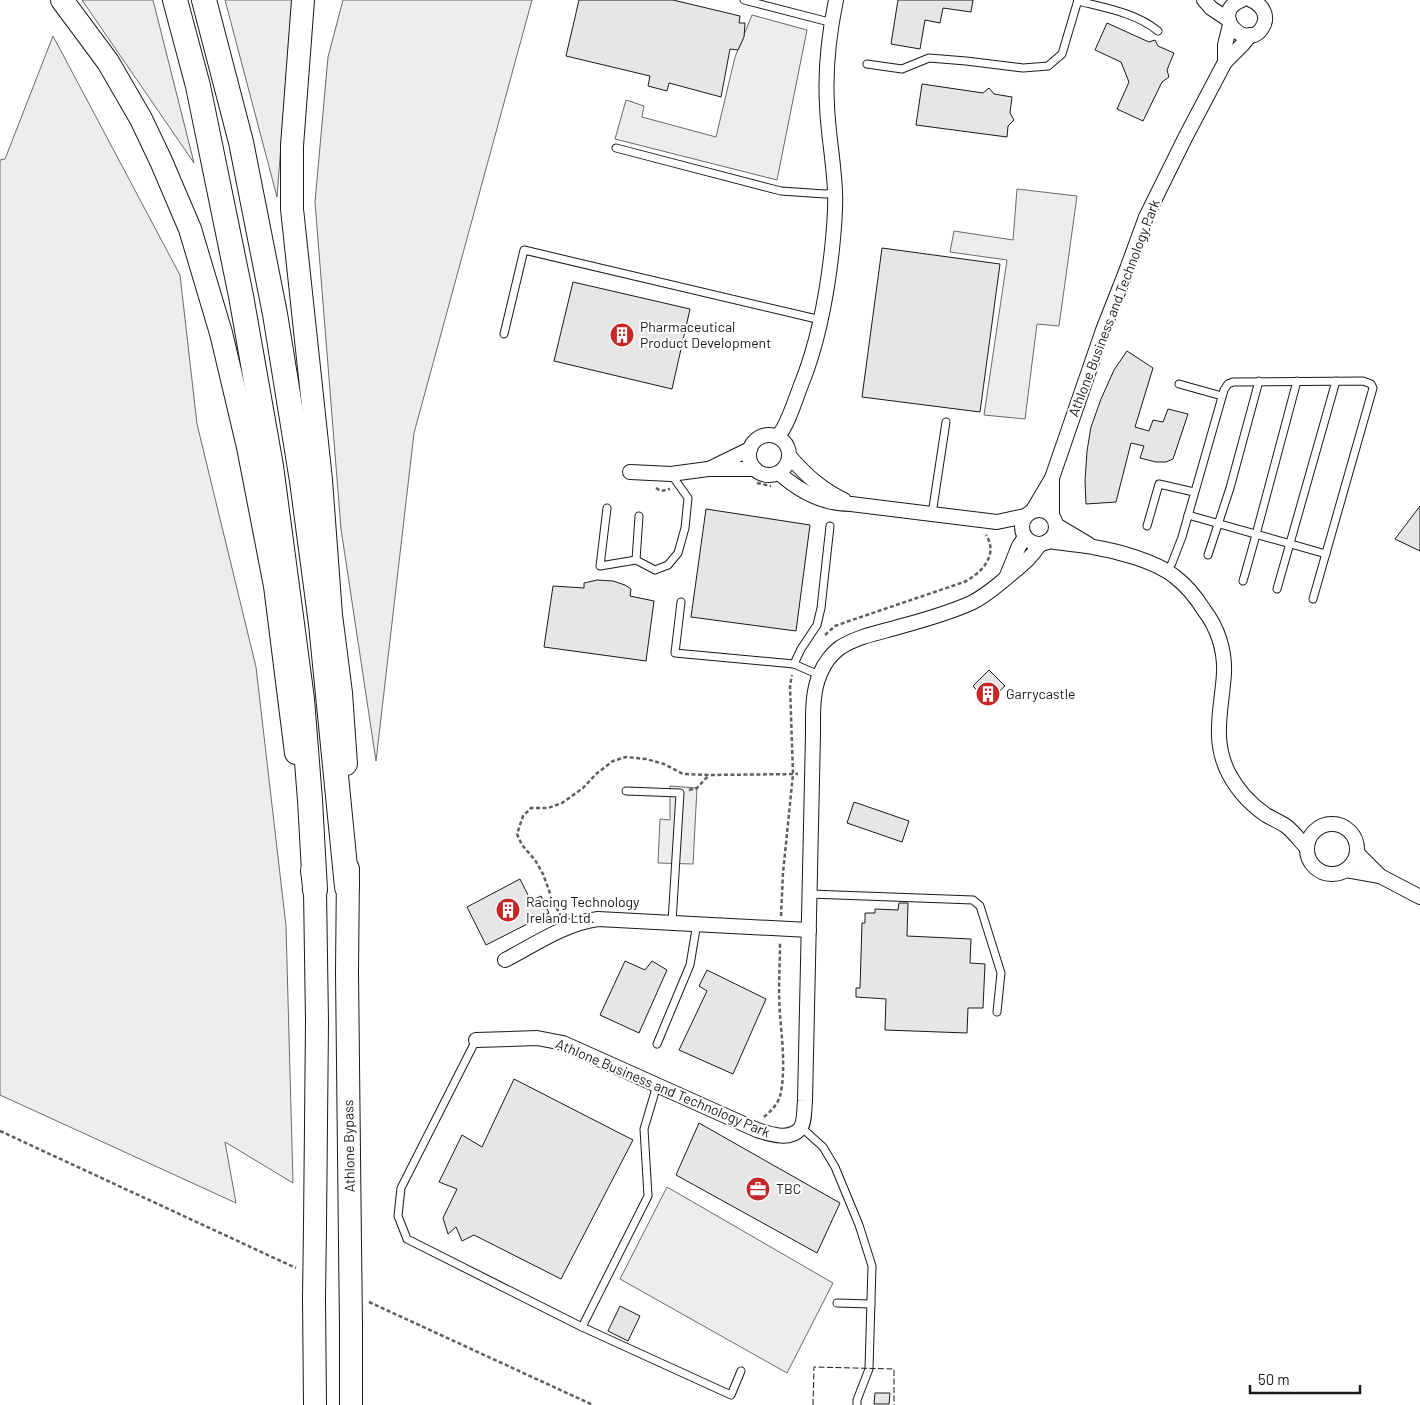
<svg xmlns="http://www.w3.org/2000/svg" width="1420" height="1405" font-family="Barlow,sans-serif">
<rect width="100%" height="100%" fill="#fff"/>
<g fill="#ededed" stroke="#6a6a6a">
<polygon points="82,0 153,0 194,163"/>
<polygon points="225,0 292,0 277,197"/>
<polygon points="343,0 532,0 414,433 376,761 341,529 315,202 328,57"/>
<polygon points="752,15 807,30 777,180 615,139 626,100 644,106 642,117 716,137 735,57"/>
<polygon points="53,36 180,275 197,424 256,667 286,926 293,1183 225,1142 236,1203 0,1095 0,160 5,159"/>
<polygon points="1017,189 1077,196 1059,326 1037,324 1025,419 984,415 1007,260 950,252 954,231 1013,240"/>
<polygon points="670,786 697,788 693,864 658,863 660,819 670,820"/>
<polygon points="667,1187 833,1283 787,1373 620,1279"/>
</g>
<g fill="#e6e6e6" stroke="#1a1a1a">
<polygon points="579,0 673,0 740,16 739,23 745,23 744,37 738,50 730,49 721,97 669,83 667,91 648,86 650,76 566,56"/>
<polygon points="898,0 973,0 971,12 943,8 940,23 925,20 920,49 891,44"/>
<polygon points="1107,23 1149,42 1155,40 1158,46 1174,53 1167,70 1169,77 1162,82 1143,121 1117,109 1129,82 1121,62 1095,50"/>
<polygon points="922,84 983,93 989,88 994,94 1012,97 1010,113 1014,120 1008,126 1007,137 916,125"/>
<polygon points="882,248 1000,264 980,412 862,397"/>
<polygon points="573,282 690,309 672,389 554,361"/>
<polygon points="1127,351 1153,368 1135,427 1149,431 1153,420 1163,422 1168,409 1188,414 1173,459 1166,462 1156,462 1140,458 1144,446 1131,443 1116,502 1086,504 1085,481 1087,451 1091,427 1101,399 1114,370"/>
<polygon points="1420,506 1420,551 1395,539"/>
<polygon points="706,509 810,525 796,631 691,617"/>
<polygon points="597,580 613,581 625,585 631,589 630,596 654,601 646,661 544,647 553,586 584,588 584,583"/>
<polygon points="989,670 1005,686 988,702 973,686"/>
<polygon points="854,802 909,821 902,842 847,823"/>
<polygon points="520,879 531,901 541,896 549,913 486,945 467,907"/>
<polygon points="899,903 908,903 907,936 971,939 970,963 985,964 983,1008 968,1008 967,1033 885,1030 886,999 856,997 856,988 860,988 862,923 865,923 865,913 875,913 875,909 898,910"/>
<polygon points="625,961 645,970 652,961 667,970 639,1033 600,1015"/>
<polygon points="707,970 766,999 733,1074 679,1050 707,991 699,986"/>
<polygon points="514,1079 633,1140 561,1279 474,1235 462,1241 456,1227 448,1234 443,1218 457,1189 439,1182 462,1135 482,1147"/>
<polygon points="699,1123 840,1203 817,1253 676,1175"/>
<polygon points="620,1306 640,1316 628,1341 608,1331"/>
<polygon points="875,1393 890,1393 889,1404 874,1404"/>
</g>
<g fill="none" stroke-linecap="round" stroke-linejoin="round">
<defs>
<g id="service">
<polyline points="744,0 833,23"/>
<path d="M1078 1C1106 8 1136 13 1158 31"/>
<polyline points="867,64 902,69 929,58 966,61 1023,68 1048,66 1062,54 1078,0"/>
<polyline points="616,148 781,191 825,194 835,193"/>
<polyline points="504,334 524,250 821,320"/>
<polyline points="1179,384 1222,396"/>
<polyline points="607,508 600,566 636,560 655,570 668,565 678,553 685,528 688,498 671,474"/>
<polyline points="932,514 946,422"/>
<polyline points="1188,515 1326,554"/>
<polyline points="1147,526 1159,484 1194,492"/>
<polyline points="1208,555 1230,488 1259,381"/>
<polyline points="636,560 639,516"/>
<polyline points="1167,571 1172,563 1182,537 1224,390 1228,384 1233,382 1363,381 1371,384 1373,388 1313,599"/>
<polyline points="1243,581 1254,542 1297,381"/>
<polyline points="1277,589 1336,381"/>
<polyline points="681,602 675,653 794,664 819,675"/>
<polyline points="794,664 801,649 817,625 821,608 830,526"/>
<polyline points="626,791 680,793 672,922"/>
<polyline points="810,894 973,900 980,906 1001,973 997,1012"/>
<polyline points="476,1040 401,1188 398,1216 407,1239 582,1327 648,1196 644,1129 657,1085"/>
<polyline points="657,1044 690,965 697,923"/>
<polyline points="801,1127 823,1147 835,1167 859,1225 872,1266 869,1369 857,1400 857,1405"/>
<polyline points="837,1303 871,1304"/>
<polyline points="582,1327 731,1395 741,1371"/>
</g>
<g id="minor">
<polyline points="1204,0 1211,8 1229,20"/>
<path d="M1242 0C1206 13 1250 57 1264 24 1268 14 1261 4 1251 0"/>
<polyline points="1225,62 1225,45 1230,25"/>
<circle cx="769" cy="455" r="20"/>
<path d="M778 436C787 427 796 398 801 385 819 341 827 295 832 249 834 230 836 211 835 192 834 163 828 134 827 105 825 71 829 34 836 0"/>
<path d="M790 457C806 475 822 490 844 500"/>
<polyline points="711,468 750,449"/>
<polyline points="630,472 671,474 708,469 755,469"/>
<path d="M779 473C799 491 824 504 851 504L997 522 1025 516"/>
<circle cx="1039" cy="527" r="17"/>
<polyline points="1033,510 1052,478 1103,330 1127,269 1146,217 1185,138 1225,62 1243,44 1250,35"/>
<polyline points="1052,515 1052,478"/>
<polyline points="1056,525 1088,544"/>
<path d="M1048 541C1063 544 1078 544 1093 547 1117 551 1155 561 1174 576 1186 585 1196 597 1204 610 1218 628 1225 651 1224 673 1222 708 1211 740 1229 774 1238 791 1250 804 1266 815 1273 819 1280 822 1286 826 1294 832 1300 841 1307 848"/>
<polyline points="1006,578 1019,546 1025,537"/>
<circle cx="1332" cy="849" r="25"/>
<polyline points="1357,853 1380,876 1420,897"/>
<polyline points="1346,870 1380,876"/>
<path d="M505 960C534 945 566 923 598 919L809 930"/>
<path d="M476 1040 537 1038 563 1043 757 1130C770 1134 789 1141 800 1129 805 1122 804 1109 805 1101L813 734C813 715 812 692 820 674 824 664 832 653 841 647 857 637 877 633 895 628 920 621 947 614 971 603 984 597 994 588 1005 579 1018 568 1031 559 1040 544"/>
</g>
<g id="trunk">
<polyline points="62,0 108,62 141,119 161,161 190,229 221,333 248,447 275,586 296,753"/>
<polyline points="303,0 292,146 292,209 321,480 331,615 341,693 346,764"/>
<polyline points="348,869 347,972 350,1245"/>
<polyline points="312,871 315,890 317,1022 315,1225"/>
<polyline points="314,1298 315,1405"/>
<polyline points="351,1326 351,1405"/>
</g>
<g id="motorway">
<polyline points="175,0 198,86 241,296 271,466 302,699 310,800 315,890"/>
<polyline points="204,0 241,142 275,314 302,481 321,624 347,887"/>
</g>
</defs>
<use href="#service" stroke="#1a1a1a" stroke-width="9"/>
<use href="#minor" stroke="#1a1a1a" stroke-width="16"/>
<use href="#trunk" stroke="#1a1a1a" stroke-width="24"/>
<use href="#motorway" stroke="#1a1a1a" stroke-width="26"/>
<g stroke="#5f5f5f" stroke-width="2.5" stroke-dasharray="4 2.5" stroke-linecap="butt">
<polyline points="757,483 771,486"/>
<polyline points="656,488 661,491 670,489"/>
<path d="M825 635 835 626 849 621 964 582C981 574 999 555 986 535"/>
<polyline points="689,790 697,788 709,775"/>
<polyline points="781,916 783,873 793,774 790,685 792,675"/>
<polyline points="561,917 551,896 543,874 535,860 522,845 517,834 523,816 531,808 548,808 562,803 583,788 596,774 613,761 626,757 646,759 664,764 683,774 709,775 798,774"/>
<path d="M764 1117C770 1112 778 1104 780 1096 786 1072 782 1039 780 1015 778 990 780 966 780 941"/>
<polyline points="0,1131 296,1268"/>
<polyline points="369,1302 593,1405"/>
</g>
<use href="#service" stroke="#fff" stroke-width="7"/>
<use href="#minor" stroke="#fff" stroke-width="14"/>
<use href="#trunk" stroke="#fff" stroke-width="22"/>
<use href="#motorway" stroke="#fff" stroke-width="24"/>
<defs>
<g id="trunk-bridge">
<polyline points="350,1245 351,1326"/>
<polyline points="314,1298 315,1225"/>
</g>
</defs>
<use href="#trunk-bridge" stroke="#1a1a1a" stroke-width="24" stroke-linecap="butt"/>
<use href="#trunk-bridge" stroke="#fff" stroke-width="22"/>
<polyline stroke="#1a1a1a" stroke-width="1" stroke-dasharray="6 2.5" stroke-linecap="butt" points="813,1405 814,1367 894,1369 894,1405"/>
</g>
<defs>
<symbol id="building-disc" viewBox="-11 -11 22 22"><circle r="9.5" fill="#c62828" stroke="#fff"/><path d="M-4-6H4V6H1V3H-1V6H-4ZM-2.5-4.3h1.7v1.8h-1.7ZM.8-4.3h1.7v1.8H.8ZM-2.5-1h1.7V.8h-1.7ZM.8-1h1.7V.8H.8Z" fill="#fff"/></symbol>
<symbol id="office-disc" viewBox="-11 -11 22 22"><circle r="9.5" fill="#c62828" stroke="#fff"/><path d="M-6-3h4V-5.5h4V-3h4V5H-6ZM-1-4.5V-3h2v-1.5ZM-6 0V1H6V0Z" fill="#fff"/></symbol>
</defs>
<g fill-rule="evenodd">
<use href="#building-disc" x="608" y="321" width="28" height="28"/>
<use href="#building-disc" x="974" y="680" width="28" height="28"/>
<use href="#building-disc" x="494" y="896" width="28" height="28"/>
<use href="#office-disc" x="744" y="1175" width="28" height="28"/>
</g>
<g text-anchor="middle" stroke-width="4" stroke-linejoin="round" paint-order="stroke">
<g font-size="14" fill="#1a1a1a" stroke="#fff">
<text transform="translate(1114 308) rotate(-69)" y="5">Athlone Business and Technology Park</text>
<text transform="translate(663 1088) rotate(23)" y="5">Athlone Business and Technology Park</text>
<text transform="translate(349 1146) rotate(-91)" y="5">Athlone Bypass</text>
</g>
<g font-size="14" fill="#1a1a1a" stroke="#fff" text-anchor="start">
<text x="640" y="332">Pharmaceutical<tspan x="640" dy="16">Product Development</tspan></text>
<text x="1006" y="699">Garrycastle</text>
<text x="526" y="907">Racing Technology<tspan x="526" dy="16">Ireland Ltd.</tspan></text>
<text x="776" y="1194">TBC</text>
</g>
</g>
<path d="M1250 1385v8h110v-8" fill="none" stroke="#1a1a1a" stroke-width="2.5"/>
<text x="1258" y="1385" font-size="15" fill="#1a1a1a" stroke="#ffffff" stroke-width="4" paint-order="stroke">50 m</text>
</svg>
